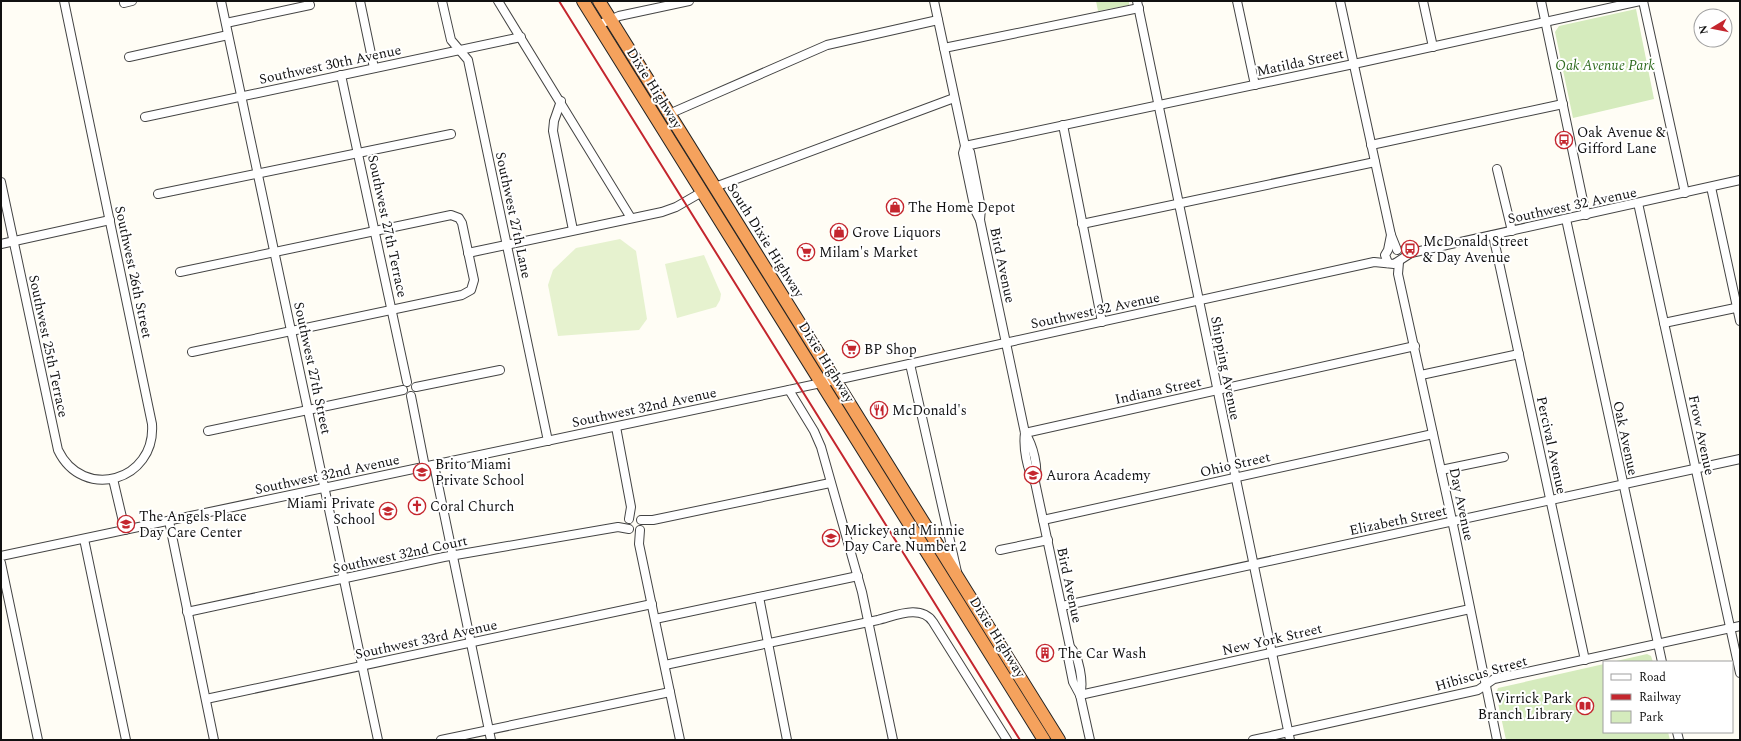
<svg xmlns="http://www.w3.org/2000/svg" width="1741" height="741" font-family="Spectral,serif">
<rect width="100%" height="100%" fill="#fffdf5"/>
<g fill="#d5ebbd">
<polygon points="1096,1 1129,1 1129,5 1098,11"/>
<polygon points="1636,9 1654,99 1573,118 1555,32 1559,26"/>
<polygon points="1647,654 1651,656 1653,662 1612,662"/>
<polygon points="1604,664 1604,732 1668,732 1670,740 1506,740 1496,694 1498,688"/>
</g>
<g fill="#e6f2cf">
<polygon points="620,239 636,251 647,319 639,330 558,336 548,285 553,270 576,248"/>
<polygon points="704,255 721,294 720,300 716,307 677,318 665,264"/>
</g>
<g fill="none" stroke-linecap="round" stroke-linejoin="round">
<defs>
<g id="minor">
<polyline points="221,1 378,740"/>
<polyline points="360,1 374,68"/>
<polyline points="442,1 451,40 468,60 548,441"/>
<polyline points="498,1 631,218"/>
<path d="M934 1 965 146 970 152 981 208 980 220 1025 433C1023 446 1027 471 1035 482L1070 647C1079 655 1084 683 1080 695"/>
<polyline points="1137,1 1290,740"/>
<polyline points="1237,1 1255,85"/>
<polyline points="1340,1 1391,235 1397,250"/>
<polyline points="1423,1 1433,47"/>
<polyline points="1541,1 1586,215"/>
<polyline points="1643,1 1685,193"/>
<polyline points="124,3 132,1"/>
<polyline points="226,23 310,5"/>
<polyline points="598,25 619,16 689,1"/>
<polyline points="944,48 1139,8"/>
<polyline points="129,57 228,35"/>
<polyline points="341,75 407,382"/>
<polyline points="561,101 554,121 553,131 573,230"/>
<polyline points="669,114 827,45 938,20"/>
<polyline points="145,117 521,37"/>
<polyline points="1063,125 1102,322"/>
<polyline points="1371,145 1563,104"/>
<polyline points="965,146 1363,62 1640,1"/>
<polyline points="965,146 963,153 975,210 980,220"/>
<polyline points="1497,169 1512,231"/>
<path d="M1 182 58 450C83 502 156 481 152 424L64 1"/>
<polyline points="715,187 954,98"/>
<polyline points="1711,187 1740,321"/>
<polyline points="158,194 451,134"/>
<polyline points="1638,203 1740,673"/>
<polyline points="1566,219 1662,662"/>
<polyline points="1082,224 1375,162"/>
<polyline points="1493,235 1585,660"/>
<polyline points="1,244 110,220"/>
<polyline points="468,253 662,212 676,207 702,192"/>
<polyline points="1399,262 1398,274 1455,534 1497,740"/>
<polyline points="1388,263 1385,255 1388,250 1391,235"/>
<polyline points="180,272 451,215 459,218 462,223 474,280 471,290 462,295 192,352"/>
<polyline points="1664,323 1740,307"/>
<polyline points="910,364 957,572"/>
<polyline points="1421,375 1519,354"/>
<polyline points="416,387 500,370"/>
<polyline points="789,390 814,431 821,447 862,592 893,740"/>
<polyline points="411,396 425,467"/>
<polyline points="616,427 631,507 629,519"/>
<polyline points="208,431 403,390"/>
<polyline points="1025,433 1415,346"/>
<path d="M1025 433C1033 445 1039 468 1035 482"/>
<polyline points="434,465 491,740"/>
<polyline points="1441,470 1504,457"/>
<polyline points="113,479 125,530"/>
<polyline points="641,520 653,520 830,483"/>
<polyline points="1043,520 1433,434"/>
<polyline points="169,521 214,740"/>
<polyline points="640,530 639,544 680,740"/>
<polyline points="84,539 126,740"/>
<polyline points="1000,550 1048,540"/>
<polyline points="1,556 845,378 1374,262 1394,264 1411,253 1740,180"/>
<polyline points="1,563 38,740"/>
<polyline points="759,597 787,740"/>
<polyline points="1062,606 1740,459"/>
<polyline points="187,612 444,557 618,527 629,529"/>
<polyline points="655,619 858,576"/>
<polyline points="1070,647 1067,652 1073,682 1080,695 1090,740"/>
<path d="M665 665 878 620C895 616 921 604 933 622L1007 740"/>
<polyline points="1080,695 1470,609"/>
<polyline points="206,699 652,604"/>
<polyline points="1677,732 1679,740"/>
<polyline points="441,740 670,692"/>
<polyline points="1253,740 1478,690 1494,679 1740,626"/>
</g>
<g id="highway">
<polyline points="583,1 1044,740"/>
<polyline points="599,1 1059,740"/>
</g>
</defs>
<use href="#minor" stroke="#444" stroke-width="10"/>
<use href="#highway" stroke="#222" stroke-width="14"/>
<use href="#minor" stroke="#fff" stroke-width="8"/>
<use href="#highway" stroke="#f5a25d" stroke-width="12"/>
<polyline stroke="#c4262e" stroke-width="2" points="559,1 1020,740"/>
</g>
<defs>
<symbol id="bus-ring" viewBox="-11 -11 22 22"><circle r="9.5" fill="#fff" stroke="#c4262e" stroke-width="1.5"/><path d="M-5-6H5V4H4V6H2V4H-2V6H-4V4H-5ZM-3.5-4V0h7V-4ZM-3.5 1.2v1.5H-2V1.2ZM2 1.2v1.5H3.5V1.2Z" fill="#c4262e"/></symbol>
<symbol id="shop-ring" viewBox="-11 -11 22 22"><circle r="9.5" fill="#fff" stroke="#c4262e" stroke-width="1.5"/><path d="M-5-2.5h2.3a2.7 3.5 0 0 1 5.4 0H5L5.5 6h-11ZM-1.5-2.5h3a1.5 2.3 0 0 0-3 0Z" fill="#c4262e"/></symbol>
<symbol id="supermarket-ring" viewBox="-11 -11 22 22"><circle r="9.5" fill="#fff" stroke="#c4262e" stroke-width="1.5"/><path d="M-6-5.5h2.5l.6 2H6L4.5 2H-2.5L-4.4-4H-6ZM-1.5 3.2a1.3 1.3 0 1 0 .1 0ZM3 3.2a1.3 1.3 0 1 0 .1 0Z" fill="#c4262e"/></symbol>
<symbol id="restaurant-ring" viewBox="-11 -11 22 22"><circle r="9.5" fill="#fff" stroke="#c4262e" stroke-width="1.5"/><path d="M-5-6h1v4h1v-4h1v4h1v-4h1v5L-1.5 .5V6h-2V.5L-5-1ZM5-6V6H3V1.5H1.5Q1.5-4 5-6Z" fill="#c4262e"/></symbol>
<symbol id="school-ring" viewBox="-11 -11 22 22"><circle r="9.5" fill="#fff" stroke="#c4262e" stroke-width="1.5"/><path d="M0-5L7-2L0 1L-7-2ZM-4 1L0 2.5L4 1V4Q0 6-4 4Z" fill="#c4262e"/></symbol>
<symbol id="church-ring" viewBox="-11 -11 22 22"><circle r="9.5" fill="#fff" stroke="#c4262e" stroke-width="1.5"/><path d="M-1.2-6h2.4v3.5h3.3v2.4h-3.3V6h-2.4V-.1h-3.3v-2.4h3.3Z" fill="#c4262e"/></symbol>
<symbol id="building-ring" viewBox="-11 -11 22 22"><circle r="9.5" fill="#fff" stroke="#c4262e" stroke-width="1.5"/><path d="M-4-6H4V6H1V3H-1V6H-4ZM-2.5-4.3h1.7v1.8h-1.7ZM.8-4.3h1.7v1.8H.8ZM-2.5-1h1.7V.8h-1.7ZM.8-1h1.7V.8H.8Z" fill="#c4262e"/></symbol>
<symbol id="library-ring" viewBox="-11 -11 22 22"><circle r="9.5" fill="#fff" stroke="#c4262e" stroke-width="1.5"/><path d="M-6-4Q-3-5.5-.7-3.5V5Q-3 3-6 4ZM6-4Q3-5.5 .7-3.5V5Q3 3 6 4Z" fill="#c4262e"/></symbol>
</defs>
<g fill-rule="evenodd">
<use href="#bus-ring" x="1554" y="130" width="20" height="20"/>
<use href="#shop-ring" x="885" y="197" width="20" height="20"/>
<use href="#shop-ring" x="829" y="222" width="20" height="20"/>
<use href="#bus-ring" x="1400" y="239" width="20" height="20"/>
<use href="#supermarket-ring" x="796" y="242" width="20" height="20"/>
<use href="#supermarket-ring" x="841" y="339" width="20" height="20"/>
<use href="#restaurant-ring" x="869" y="400" width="20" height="20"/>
<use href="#school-ring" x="412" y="462" width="20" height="20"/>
<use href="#school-ring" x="1023" y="465" width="20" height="20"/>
<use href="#church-ring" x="407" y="496" width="20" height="20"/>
<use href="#school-ring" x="378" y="501" width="20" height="20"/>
<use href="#school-ring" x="116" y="514" width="20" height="20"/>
<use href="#school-ring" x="821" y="528" width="20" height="20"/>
<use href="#building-ring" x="1035" y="643" width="20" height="20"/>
<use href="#library-ring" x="1575" y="696" width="20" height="20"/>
</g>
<g text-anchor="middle" stroke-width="4" stroke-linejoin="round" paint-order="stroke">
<g font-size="14" fill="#111" stroke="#fff">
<text transform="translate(1300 62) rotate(-12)" y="5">Matilda Street</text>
<text transform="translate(330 64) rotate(-12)" y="5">Southwest 30th Avenue</text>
<text transform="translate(655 88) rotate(58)" y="5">Dixie Highway</text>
<text transform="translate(1572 205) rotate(-12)" y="5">Southwest 32 Avenue</text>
<text transform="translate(514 215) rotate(78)" y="5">Southwest 27th Lane</text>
<text transform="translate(388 226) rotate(78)" y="5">Southwest 27th Terrace</text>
<text transform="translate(766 240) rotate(58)" y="5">South Dixie Highway</text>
<text transform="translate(1003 265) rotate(78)" y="5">Bird Avenue</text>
<text transform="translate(134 272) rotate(78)" y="5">Southwest 26th Street</text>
<text transform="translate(1095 310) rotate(-12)" y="5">Southwest 32 Avenue</text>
<text transform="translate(49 346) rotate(78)" y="5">Southwest 25th Terrace</text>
<text transform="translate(827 362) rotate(58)" y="5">Dixie Highway</text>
<text transform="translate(313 368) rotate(78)" y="5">Southwest 27th Street</text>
<text transform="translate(1226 368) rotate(79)" y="5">Shipping Avenue</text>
<text transform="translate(1158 390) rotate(-12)" y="5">Indiana Street</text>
<text transform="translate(644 407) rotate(-12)" y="5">Southwest 32nd Avenue</text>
<text transform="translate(1702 435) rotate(78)" y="5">Frow Avenue</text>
<text transform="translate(1626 438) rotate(78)" y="5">Oak Avenue</text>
<text transform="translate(1552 445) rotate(78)" y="5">Percival Avenue</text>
<text transform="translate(1235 464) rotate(-13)" y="5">Ohio Street</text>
<text transform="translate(327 474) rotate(-12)" y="5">Southwest 32nd Avenue</text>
<text transform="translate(1462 504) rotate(78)" y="5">Day Avenue</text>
<text transform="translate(1398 520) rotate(-12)" y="5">Elizabeth Street</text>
<text transform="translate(400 554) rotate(-12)" y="5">Southwest 32nd Court</text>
<text transform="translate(1070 585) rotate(78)" y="5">Bird Avenue</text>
<text transform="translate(998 637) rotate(58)" y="5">Dixie Highway</text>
<text transform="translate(426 639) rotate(-12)" y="5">Southwest 33rd Avenue</text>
<text transform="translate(1272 639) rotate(-13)" y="5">New York Street</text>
<text transform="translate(1481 673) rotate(-16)" y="5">Hibiscus Street</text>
</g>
<g font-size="14" font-style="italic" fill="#2f6b1f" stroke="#fff">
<text x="1605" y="70">Oak Avenue Park</text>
</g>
<g font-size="14" fill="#111" stroke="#fff" text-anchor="start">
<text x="1577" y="137">Oak Avenue &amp;<tspan x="1577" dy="16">Gifford Lane</tspan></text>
<text x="908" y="212">The Home Depot</text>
<text x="852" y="237">Grove Liquors</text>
<text x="1423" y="246">McDonald Street<tspan x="1423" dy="16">&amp; Day Avenue</tspan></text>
<text x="819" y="257">Milam's Market</text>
<text x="864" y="354">BP Shop</text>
<text x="892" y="415">McDonald's</text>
<text x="435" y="469">Brito Miami<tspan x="435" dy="16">Private School</tspan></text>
<text x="1046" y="480">Aurora Academy</text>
<text x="375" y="508" text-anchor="end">Miami Private<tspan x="375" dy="16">School</tspan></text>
<text x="430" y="511">Coral Church</text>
<text x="139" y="521">The Angels Place<tspan x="139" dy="16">Day Care Center</tspan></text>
<text x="844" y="535">Mickey and Minnie<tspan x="844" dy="16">Day Care Number 2</tspan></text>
<text x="1058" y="658">The Car Wash</text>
<text x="1572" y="703" text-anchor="end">Virrick Park<tspan x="1572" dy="16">Branch Library</tspan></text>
</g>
</g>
<rect width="1741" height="741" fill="none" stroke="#111111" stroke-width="4"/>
<rect x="1603" y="661" width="130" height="72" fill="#ffffff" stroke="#a0a0a0"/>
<rect x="1611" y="674" width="20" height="6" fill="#ffffff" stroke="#a0a0a0"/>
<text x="1639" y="681" font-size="12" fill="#111111">Road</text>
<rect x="1611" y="694" width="20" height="6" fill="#c4262e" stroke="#a0a0a0"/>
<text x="1639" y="701" font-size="12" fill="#111111">Railway</text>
<rect x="1611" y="711" width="20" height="12" fill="#d5ebbd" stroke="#a0a0a0"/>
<text x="1639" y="721" font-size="12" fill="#111111">Park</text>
<g transform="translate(1713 28) rotate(260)"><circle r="19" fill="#ffffff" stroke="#a0a0a0"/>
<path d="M0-3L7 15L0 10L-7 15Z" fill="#c4262e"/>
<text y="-6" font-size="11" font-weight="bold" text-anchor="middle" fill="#111111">N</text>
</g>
</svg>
